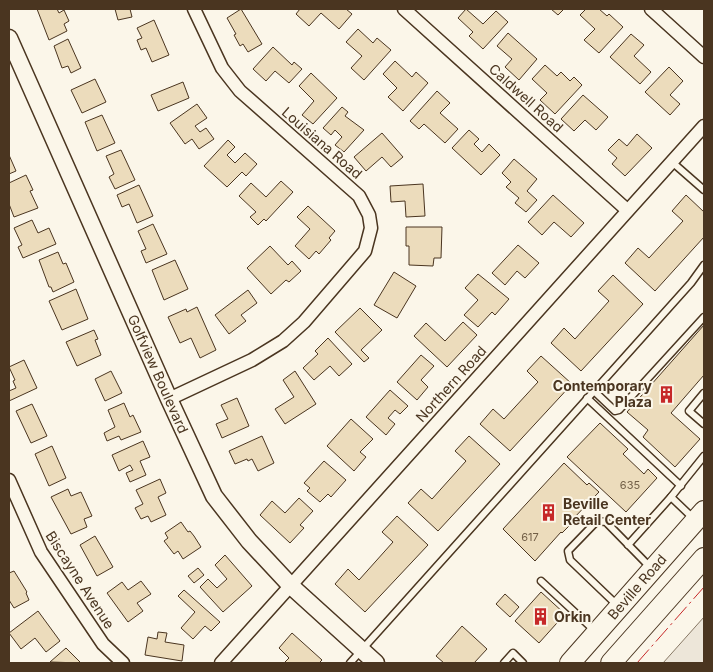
<svg xmlns="http://www.w3.org/2000/svg" width="713" height="672" font-family="Inter,sans-serif">
<rect width="100%" height="100%" fill="#fbf6e9"/>
<polygon fill="#ede6d9" stroke="#887966" points="704,617 704,663 663,663"/>
<g fill="#ecdcbc" stroke="#4a3520">
<polygon points="37,9 57,9 59,13 64,10 69,21 64,24 67,31 49,40"/>
<polygon points="115,9 130,9 132,17 118,20"/>
<polygon points="241,9 262,44 248,52 243,44 240,46 234,35 236,34 227,18"/>
<polygon points="300,9 346,9 352,14 339,29 321,13 309,26 296,14"/>
<polygon points="466,9 483,24 496,11 508,22 483,49 469,36 473,32 458,18"/>
<polygon points="551,9 564,9 558,15"/>
<polygon points="586,9 599,9 607,16 609,14 623,27 599,53 584,40 595,29 580,15"/>
<polygon points="154,20 169,55 152,62 146,48 141,50 137,40 142,38 137,28"/>
<polygon points="358,29 373,43 377,38 391,50 364,80 351,68 362,56 346,42"/>
<polygon points="508,33 537,59 519,80 505,67 512,59 497,46"/>
<polygon points="631,34 644,45 634,56 651,72 640,84 610,57"/>
<polygon points="68,39 81,68 71,73 68,66 62,68 54,46"/>
<polygon points="273,47 292,65 294,62 302,69 289,83 275,71 266,81 253,69"/>
<polygon points="395,61 412,77 416,72 428,83 403,111 388,97 397,88 383,74"/>
<polygon points="545,65 557,76 561,72 570,81 574,77 582,85 555,114 540,100 547,93 532,79"/>
<polygon points="669,67 683,81 670,95 680,104 670,115 645,92"/>
<polygon points="311,73 337,98 313,124 302,115 314,101 299,86"/>
<polygon points="95,79 106,102 82,113 71,90"/>
<polygon points="183,82 189,98 158,111 151,95"/>
<polygon points="437,91 450,103 440,113 458,129 445,143 424,124 419,129 410,121"/>
<polygon points="583,95 608,117 596,130 585,120 574,131 561,119"/>
<polygon points="197,104 207,118 195,126 200,132 206,128 214,139 199,149 192,139 185,144 170,123"/>
<polygon points="342,107 348,112 345,116 364,130 344,152 335,145 342,137 335,130 331,135 323,128"/>
<polygon points="102,115 115,143 97,151 85,122"/>
<polygon points="469,130 479,139 474,144 482,152 489,144 500,155 481,175 452,148"/>
<polygon points="382,133 403,157 391,167 382,157 366,171 354,157"/>
<polygon points="637,134 652,148 625,176 612,164 617,158 608,150 619,139 627,146"/>
<polygon points="228,140 235,147 227,155 235,163 245,153 257,164 246,176 242,172 227,187 204,166"/>
<polygon points="121,150 135,180 115,189 109,177 114,174 106,156"/>
<polygon points="9,155 16,171 9,174"/>
<polygon points="514,159 537,179 527,191 537,200 526,212 515,203 519,198 506,187 511,182 502,173"/>
<polygon points="26,175 33,190 30,191 38,208 14,217 9,204 9,183"/>
<polygon points="281,181 293,192 266,221 264,219 258,225 250,217 256,212 239,196 251,183 266,197"/>
<polygon points="423,184 425,216 406,217 405,201 391,202 390,186"/>
<polygon points="139,185 153,216 137,223 129,204 122,207 117,195"/>
<polygon points="553,195 584,223 571,237 554,222 542,235 528,222"/>
<polygon points="686,195 704,212 704,237 655,291 625,263 638,248 649,258 683,221 672,211"/>
<polygon points="308,206 335,231 329,238 331,240 319,254 316,251 309,259 295,246 310,229 297,217"/>
<polygon points="32,220 38,233 49,228 56,244 23,258 18,247 22,245 14,228"/>
<polygon points="153,224 167,254 146,263 141,251 146,249 138,231"/>
<polygon points="406,227 442,227 441,258 434,258 433,266 409,265 409,246 406,246"/>
<polygon points="518,245 539,263 525,278 517,271 505,285 492,273"/>
<polygon points="270,246 288,265 292,261 301,271 289,282 286,280 271,294 247,268"/>
<polygon points="58,252 63,264 66,263 74,282 53,292 51,287 49,287 39,260"/>
<polygon points="175,260 188,289 164,300 152,270"/>
<polygon points="394,272 416,286 397,318 374,305"/>
<polygon points="478,274 509,299 495,315 492,312 478,327 464,315 478,300 465,288"/>
<polygon points="613,275 643,304 581,371 551,343 564,328 575,339 609,301 598,291"/>
<polygon points="76,289 88,319 62,330 49,301"/>
<polygon points="248,290 257,303 241,315 246,321 229,334 215,315"/>
<polygon points="197,307 216,350 200,358 191,338 180,343 168,317 186,309 187,312"/>
<polygon points="360,308 382,330 361,350 369,358 364,362 335,332"/>
<polygon points="463,322 477,335 447,367 414,336 426,323 445,341"/>
<polygon points="704,325 704,375 671,413 700,439 675,467 643,437 648,430 627,412"/>
<polygon points="94,330 98,339 95,340 101,355 77,366 66,342"/>
<polygon points="328,338 352,364 339,376 330,366 314,380 303,368 318,354 315,351"/>
<polygon points="421,355 434,366 421,380 428,387 417,400 397,382"/>
<polygon points="541,356 572,384 510,451 480,424 493,409 504,419 538,382 527,371"/>
<polygon points="24,360 37,388 9,401 9,391 16,388 13,381 15,380 9,367"/>
<polygon points="111,371 122,393 105,401 95,379"/>
<polygon points="295,371 316,404 285,424 275,409 294,397 283,380"/>
<polygon points="390,390 408,406 400,414 395,410 388,418 395,424 386,435 366,417"/>
<polygon points="237,398 249,426 222,438 216,424 228,419 221,405"/>
<polygon points="124,403 130,417 133,415 141,432 121,440 119,436 107,441 104,433 115,427 108,410"/>
<polygon points="32,404 47,436 31,443 16,411"/>
<polygon points="351,419 373,439 360,452 366,457 354,471 327,446"/>
<polygon points="600,423 628,449 623,454 644,474 648,469 657,478 626,512 567,457"/>
<polygon points="262,436 274,463 258,471 252,459 248,461 247,459 235,464 229,451"/>
<polygon points="469,436 500,464 438,531 408,503 421,489 432,499 466,461 455,451"/>
<polygon points="143,441 150,457 140,461 146,475 130,482 126,473 133,470 130,465 119,471 112,455"/>
<polygon points="52,446 66,478 49,486 35,454"/>
<polygon points="324,461 346,480 331,497 328,494 320,502 307,491 310,488 304,483"/>
<polygon points="564,463 587,485 589,483 599,492 570,522 572,523 562,533 561,532 535,561 503,529"/>
<polygon points="160,479 166,493 158,497 166,515 151,522 148,516 141,519 135,508 143,504 136,490"/>
<polygon points="68,489 71,496 81,492 92,516 84,519 87,527 71,534 51,497"/>
<polygon points="299,498 313,511 300,525 304,528 290,543 260,515 272,501 285,513"/>
<polygon points="397,516 428,545 365,612 335,584 348,569 359,580 393,542 382,532"/>
<polygon points="181,522 188,532 190,531 194,536 201,547 183,559 178,551 174,554 164,541 168,538 165,533"/>
<polygon points="95,536 113,567 97,576 80,545"/>
<polygon points="225,555 252,586 223,612 200,587 208,579 217,588 227,579 215,565"/>
<polygon points="198,568 204,575 194,583 188,576"/>
<polygon points="14,571 27,592 26,593 29,600 14,608 9,600 9,573"/>
<polygon points="141,581 151,594 137,603 143,611 128,622 107,593 122,582 128,590"/>
<polygon points="184,590 220,622 211,631 205,626 193,639 181,628 195,612 178,596"/>
<polygon points="541,592 565,614 539,643 515,621"/>
<polygon points="505,594 519,607 510,617 496,604"/>
<polygon points="38,611 60,641 46,652 35,638 21,649 9,633"/>
<polygon points="462,626 487,649 474,663 444,663 436,656"/>
<polygon points="158,632 167,633 165,642 184,645 182,661 145,655 148,637 157,639"/>
<polygon points="292,633 322,660 319,663 284,663 289,658 279,648"/>
<polygon points="66,648 81,663 50,662"/>
</g>
<g fill="none" stroke-linecap="round" stroke-linejoin="round">
<defs>
<g id="service">
<polyline points="672,162 704,190"/>
<polyline points="594,391 615,411 619,410 704,317"/>
<polyline points="704,393 689,411 704,424"/>
<polyline points="587,398 681,486"/>
<polyline points="671,497 693,518"/>
<polyline points="628,545 671,497 704,456"/>
<polyline points="541,581 594,630"/>
<polyline points="617,605 570,560 568,551 597,521 606,522 650,567"/>
<polyline points="350,663 691,283 704,265"/>
<polyline points="504,663 513,653 523,663"/>
</g>
<g id="minor">
<polyline points="404,9 627,210"/>
<polyline points="651,9 704,57"/>
<polyline points="169,399 252,360 283,341 304,322 365,251 371,228 369,215 359,196 240,91 222,68 194,9"/>
<polyline points="9,480 41,552 103,644 123,663"/>
<polyline points="221,663 704,126"/>
</g>
<polyline id="tertiary" points="9,38 169,399 214,496 249,541 291,586 376,663"/>
<g id="primary">
<polyline points="570,663 704,511"/>
<polyline points="611,663 704,558"/>
</g>
</defs>
<use href="#service" stroke="#4a3520" stroke-width="9"/>
<use href="#minor" stroke="#4a3520" stroke-width="15"/>
<use href="#tertiary" stroke="#4a3520" stroke-width="19"/>
<use href="#primary" stroke="#4a3520" stroke-width="22"/>
<use href="#service" stroke="#fbf6e9" stroke-width="6"/>
<use href="#minor" stroke="#fbf6e9" stroke-width="12"/>
<use href="#tertiary" stroke="#fbf6e9" stroke-width="16"/>
<use href="#primary" stroke="#fbf6e9" stroke-width="20"/>
<polyline stroke="#c62828" stroke-width="1" stroke-dasharray="18 4 2.5 4" stroke-linecap="butt" points="637,663 704,587"/>
</g>
<defs>
<symbol id="building-bare" viewBox="-9 -9 18 18"><path d="M-4-6H4V6H1V3H-1V6H-4ZM-2.5-4.3h1.7v1.8h-1.7ZM.8-4.3h1.7v1.8H.8ZM-2.5-1h1.7V.8h-1.7ZM.8-1h1.7V.8H.8Z" fill="#c62828" stroke="#fbf6e9" stroke-width="2.5" paint-order="stroke"/></symbol>
</defs>
<g fill-rule="evenodd">
<use href="#building-bare" x="654" y="382" width="25" height="25"/>
<use href="#building-bare" x="536" y="500" width="25" height="25"/>
<use href="#building-bare" x="528" y="604" width="25" height="25"/>
</g>
<g text-anchor="middle" stroke-width="4" stroke-linejoin="round" paint-order="stroke">
<g font-size="11" fill="#725f47">
<text x="630" y="489">635</text>
<text x="530" y="541">617</text>
</g>
<g font-size="14" fill="#4a3520" stroke="#fbf6e9">
<text transform="translate(526 98) rotate(42)" y="5">Caldwell Road</text>
<text transform="translate(322 143) rotate(41)" y="5">Louisiana Road</text>
<text transform="translate(158 374) rotate(66)" y="5">Golfview Boulevard</text>
<text transform="translate(451 384) rotate(-48)" y="5">Northern Road</text>
<text transform="translate(80 580) rotate(57)" y="5">Biscayne Avenue</text>
<text transform="translate(637 587) rotate(-49)" y="5">Beville Road</text>
</g>
<g font-size="14" font-weight="bold" fill="#4a3520" stroke="#fbf6e9" text-anchor="start">
<text x="652" y="391" text-anchor="end">Contemporary<tspan x="652" dy="16">Plaza</tspan></text>
<text x="563" y="509">Beville<tspan x="563" dy="16">Retail Center</tspan></text>
<text x="554" y="622">Orkin</text>
</g>
</g>
<rect width="713" height="672" fill="none" stroke="#4a3520" stroke-width="20"/>
</svg>
